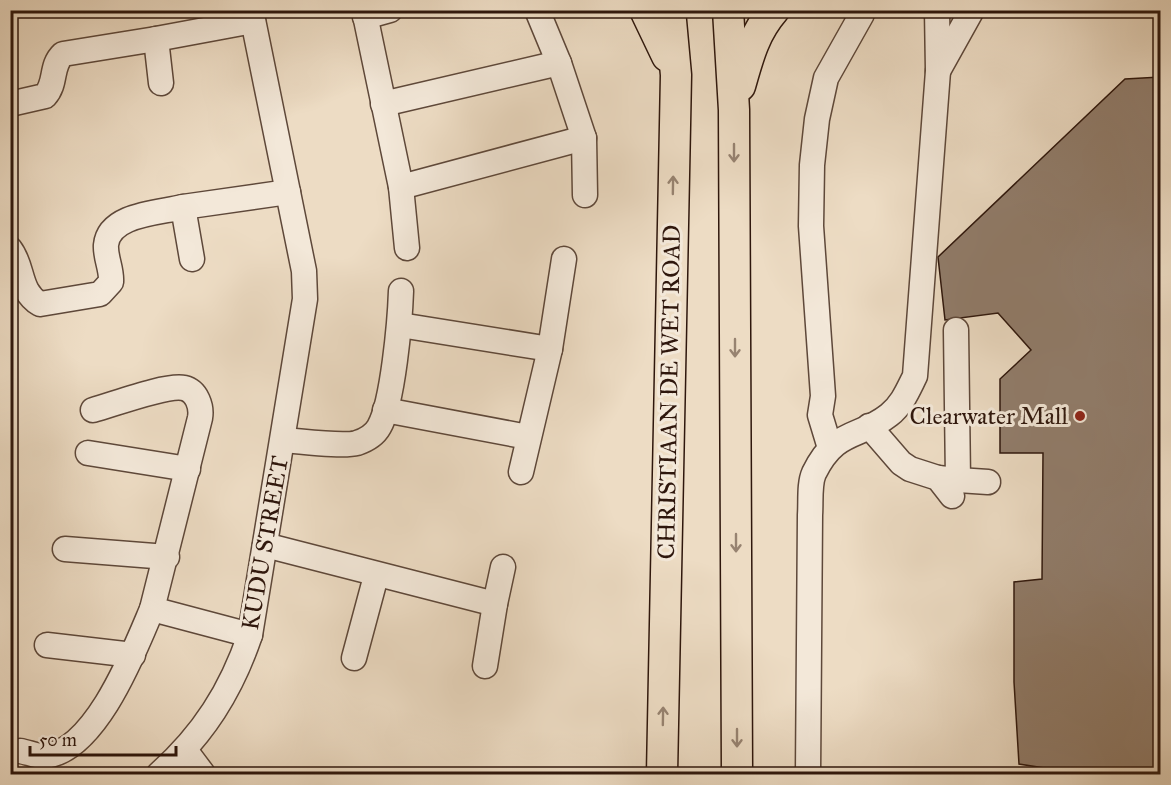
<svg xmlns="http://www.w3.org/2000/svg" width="1171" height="785" font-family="'IM FELL Great Primer',serif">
<rect width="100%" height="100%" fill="#eddcc4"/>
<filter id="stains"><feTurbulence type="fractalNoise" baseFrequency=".00333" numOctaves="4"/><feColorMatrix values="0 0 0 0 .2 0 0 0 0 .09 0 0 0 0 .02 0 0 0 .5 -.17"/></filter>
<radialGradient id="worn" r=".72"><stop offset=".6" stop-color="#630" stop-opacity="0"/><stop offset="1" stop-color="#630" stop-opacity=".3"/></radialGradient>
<polygon fill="#917d6c" stroke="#2e160c" stroke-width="1.5" points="1160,77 1160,774 1044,774 1044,768 1019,764 1014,682 1014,582 1042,579 1043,453 1000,453 1000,379 1031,350 998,313 945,320 938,257 1125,79"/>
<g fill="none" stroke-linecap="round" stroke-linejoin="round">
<defs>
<g id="minor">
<polyline points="364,10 401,187 407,248"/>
<polyline points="365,17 390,10"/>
<polyline points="559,63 584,138 585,195"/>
<polyline points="938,71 972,10"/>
<polyline points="161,83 156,39 253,21"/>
<path d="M10 104 45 96C57 83 50 66 63 54L156 39"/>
<polyline points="383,104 559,63 537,10"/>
<polyline points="401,187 584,138"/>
<path d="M10 249C24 267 18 291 40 304L100 294 111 282C112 269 105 257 106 245 109 214 159 213 183 207"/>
<polyline points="192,259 183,207 288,192"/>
<polyline points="400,325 550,349 564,259"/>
<path d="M93 410C112 405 167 384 184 388 197 391 202 407 200 418L152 609"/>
<polyline points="385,410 528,437"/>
<polyline points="869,426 901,463 910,469 938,478 952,496"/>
<path d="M283 440C300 441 342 447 357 443 366 440 374 436 379 427 393 403 400 320 401 291"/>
<polyline points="830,448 820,415 823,396 811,226 812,165 817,119 826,78 862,14"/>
<polyline points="88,453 188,469"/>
<polyline points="521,472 550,349"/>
<polyline points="938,478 958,480 956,330"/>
<polyline points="958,480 988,482"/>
<polyline points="265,545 495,604 503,567"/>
<polyline points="65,549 167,557"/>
<polyline points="47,645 133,655"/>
<polyline points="354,658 376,576"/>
<polyline points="485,666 495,604"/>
<polyline points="185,750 203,774"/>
<path d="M20 751C27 752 36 756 43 756 95 754 135 649 152 609L250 635"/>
<path d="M159 774C203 735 231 691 250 635L305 299 304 271 251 10"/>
<path d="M808 774 810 515C811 502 809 484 814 473 836 428 859 439 889 415 902 405 908 390 915 376L938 71 937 10"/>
</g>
<g id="major">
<polyline points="645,10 667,56"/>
<polyline points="728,10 734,110 737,774"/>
<path d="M740 86C748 58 754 33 774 10"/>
<polyline points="662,774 676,75 670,10"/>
</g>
</defs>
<use href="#minor" stroke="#5e483a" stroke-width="27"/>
<use href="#major" stroke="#2e160c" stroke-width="33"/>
<use href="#minor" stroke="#f3e8d9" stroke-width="24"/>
<use href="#major" stroke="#eddcc4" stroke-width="30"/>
</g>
<defs><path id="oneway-shaft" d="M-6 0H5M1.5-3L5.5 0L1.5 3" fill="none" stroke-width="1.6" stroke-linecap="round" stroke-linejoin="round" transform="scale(1.5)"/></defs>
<g stroke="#978371">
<use href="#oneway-shaft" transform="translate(734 153) rotate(90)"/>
<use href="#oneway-shaft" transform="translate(673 185) rotate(-89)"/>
<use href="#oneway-shaft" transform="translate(735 348) rotate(90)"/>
<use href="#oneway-shaft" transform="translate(736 543) rotate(90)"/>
<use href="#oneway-shaft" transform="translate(663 716) rotate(-89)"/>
<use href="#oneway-shaft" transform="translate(737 738) rotate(90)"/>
</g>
<circle fill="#8f2418" stroke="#f3e8d9" stroke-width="2" cx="1080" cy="416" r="6"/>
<g text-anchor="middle" stroke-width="6" stroke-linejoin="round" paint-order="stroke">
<g font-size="24" fill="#2e160c" stroke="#f3e8d9">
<text transform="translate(669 392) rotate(-89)" y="8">CHRISTIAAN DE WET ROAD</text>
<text transform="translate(265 543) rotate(-80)" y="8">KUDU STREET</text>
</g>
<g font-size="24" fill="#2e160c" stroke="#f3e8d9" text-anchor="end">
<text x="1068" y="424">Clearwater Mall</text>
</g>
</g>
<rect width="1171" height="785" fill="none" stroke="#eddcc4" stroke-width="36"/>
<rect x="12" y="12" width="1147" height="761" fill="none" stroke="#2e160c" stroke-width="3"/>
<rect x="18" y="18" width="1135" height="749" fill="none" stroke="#2e160c" stroke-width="1.5"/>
<path d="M30 746v9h146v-9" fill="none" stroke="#2e160c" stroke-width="3"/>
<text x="39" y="746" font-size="18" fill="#2e160c" stroke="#f3e8d9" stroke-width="4.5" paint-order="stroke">50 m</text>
<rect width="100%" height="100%" filter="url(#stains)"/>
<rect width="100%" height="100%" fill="url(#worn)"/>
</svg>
